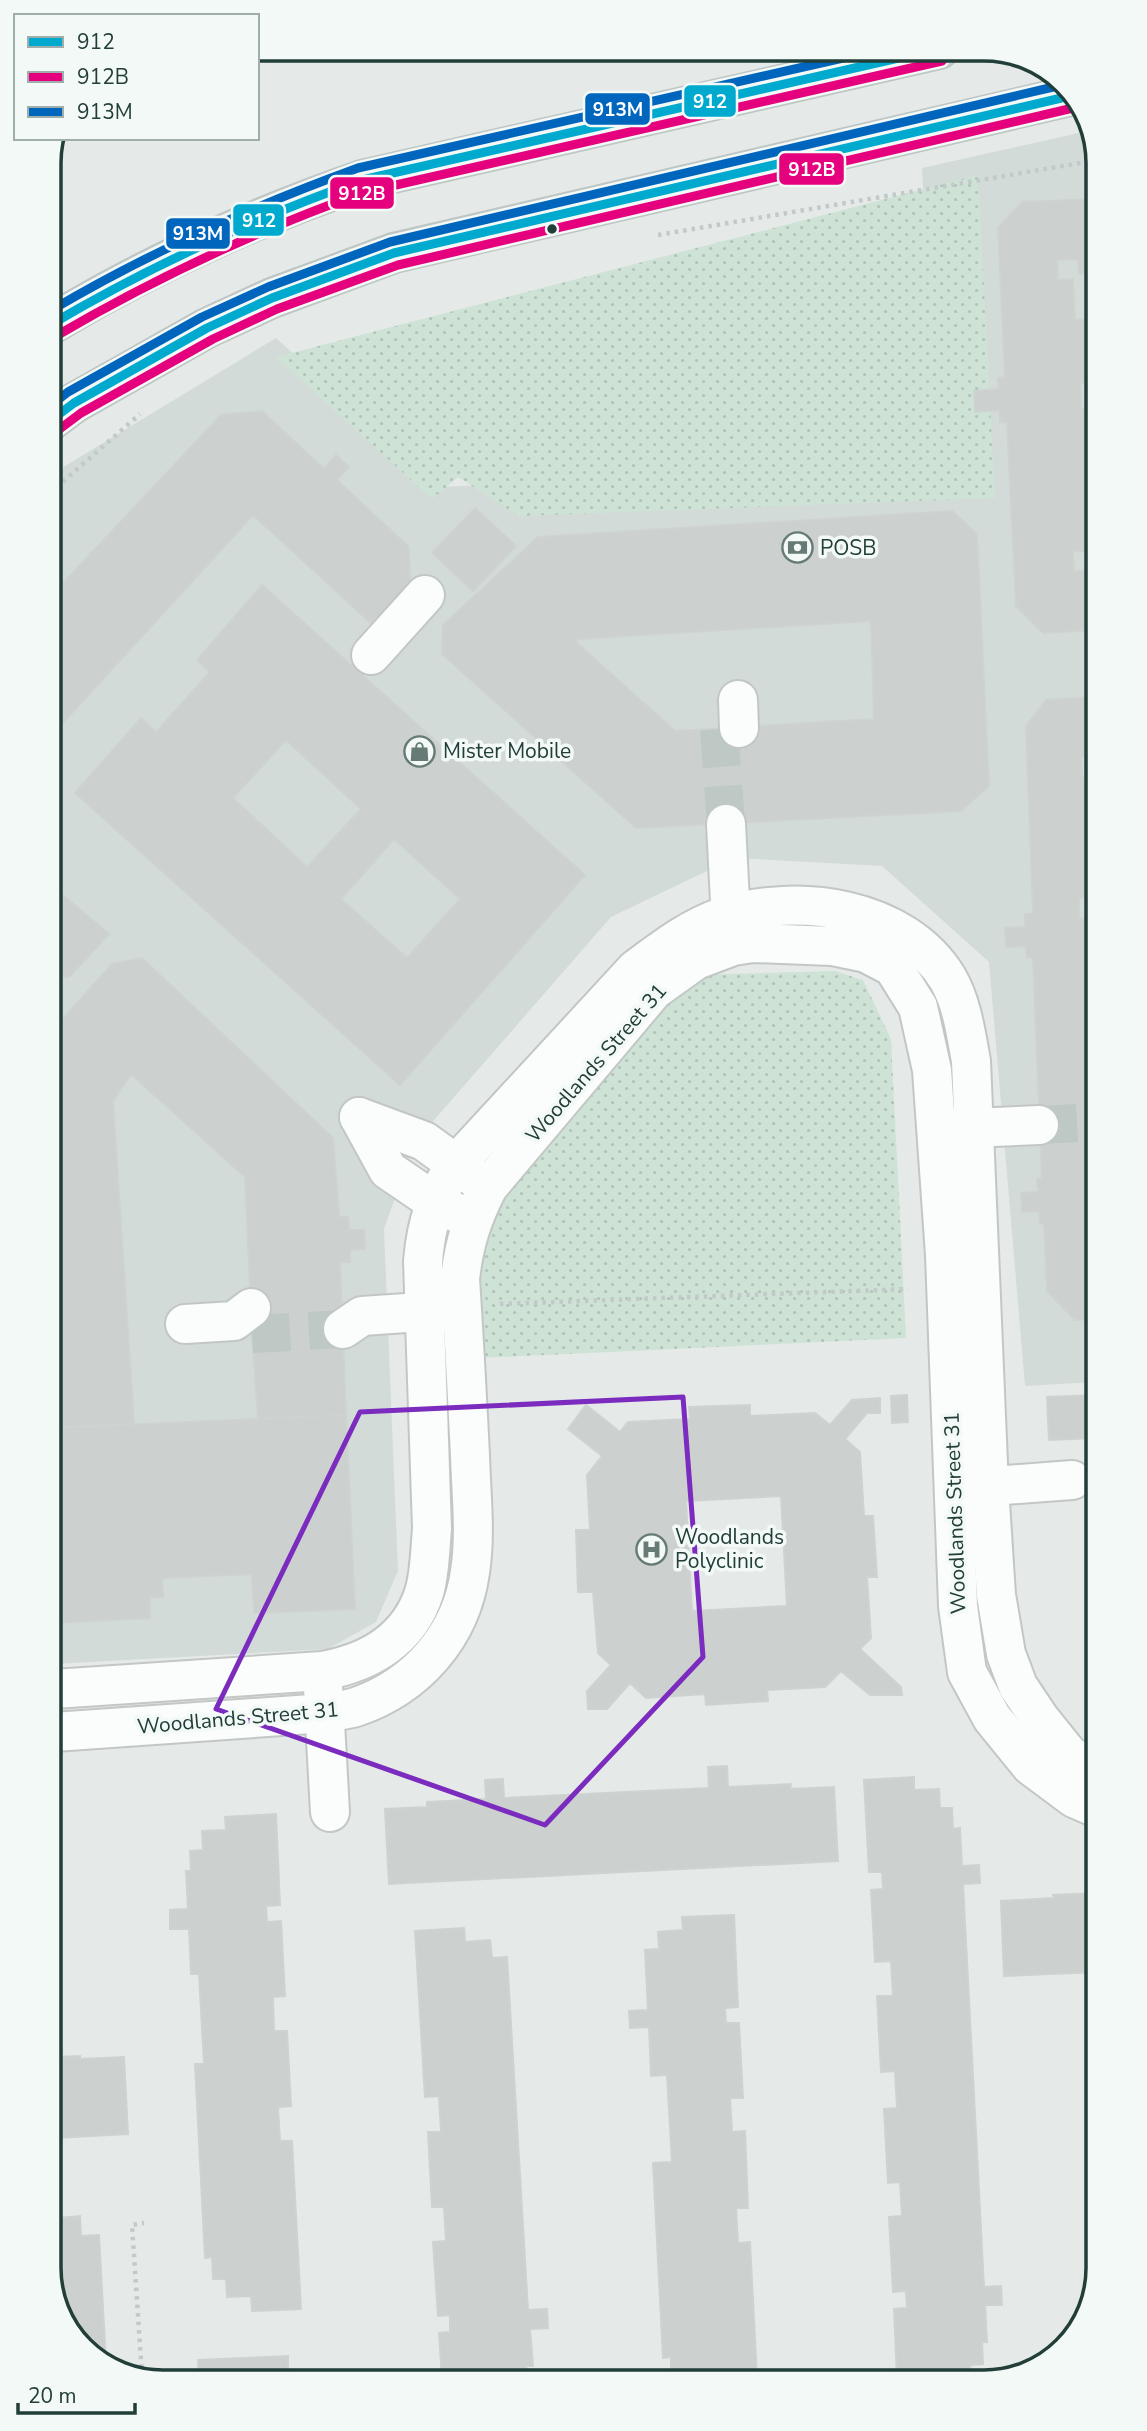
<svg xmlns="http://www.w3.org/2000/svg" width="1147" height="2431" font-family="'Nunito Sans',sans-serif">
<defs>
<pattern id="grass-dots" width="8" height="8" patternUnits="userSpaceOnUse" patternTransform="scale(1.75)"><rect width="8" height="8" fill="#cee3d6"/><path d="M2 2h.1M6 6h.1" fill="none" stroke="#b1c4b8" stroke-width="1.8" stroke-linecap="round"/></pattern>
</defs>
<rect width="100%" height="100%" fill="#e5eae8"/>
<polygon fill="#d3dbd8" points="1092,130 1095,1382 1025,1386 989,962 882,866 734,858 611,917 415,1142 384,1229 398,1571 376,1622 328,1649 53,1664 50,481 65,466 276,338 442,487 938,461 922,168"/>
<g fill="url(#grass-dots)">
<polygon points="978,175 995,498 519,516 458,477 432,499 276,357"/>
<polygon points="835,971 863,980 891,1039 906,1338 480,1358 475,1257 499,1184 693,975"/>
</g>
<g fill="#ccd1cf" stroke="#ced3d1" stroke-width="2" fill-rule="evenodd">
<polygon points="1092,199 1092,290 1088,290 1087,274 1079,274 1078,259 1057,260 1058,280 1073,279 1075,320 1092,319 1093,382 1080,383 1081,409 1093,408 1093,540 1088,540 1089,551 1073,551 1074,571 1093,570 1093,630 1043,633 1016,606 1007,422 1000,422 1000,410 975,412 974,391 999,389 998,378 1005,377 998,228 1022,202"/>
<polygon points="262,411 324,469 336,455 349,467 337,480 409,547 410,587 374,626 253,515 51,736 50,597 221,415"/>
<polygon points="475,508 516,546 473,591 432,553"/>
<path d="M952 511 977 534 989 786 961 811 636 828 442 654 443 625 538 537ZM871 621 874 719 675 731 577 643V639Z"/>
<path d="M262 585 585 875 400 1085 75 793 141 718 156 732 210 672 197 660ZM286 740 361 809 307 867 233 798ZM394 839 460 899 407 958 341 899Z"/>
<polygon points="1093,697 1094,757 1081,757 1082,777 1094,777 1094,898 1079,898 1079,919 1094,918 1095,1319 1075,1320 1047,1291 1044,1223 1040,1224 1039,1211 1022,1212 1021,1193 1038,1192 1037,1179 1042,1178 1033,958 1027,957 1026,946 1006,947 1005,928 1025,927 1025,914 1033,914 1026,726 1046,700"/>
<polygon points="51,885 109,934 69,977 52,977"/>
<polygon points="142,958 333,1138 339,1217 348,1217 349,1230 364,1230 365,1249 350,1250 350,1262 340,1262 346,1415 258,1419 252,1334 245,1177 131,1074 113,1101 134,1424 53,1428 52,1031 112,964"/>
<polygon points="907,1395 908,1422 892,1423 891,1396"/>
<polygon points="1095,1395 1096,1438 1049,1440 1047,1397"/>
<path d="M880 1398V1413H867L845 1439 860 1452 864 1516H873L877 1577H867L871 1638 860 1649 901 1687 902 1695H870L841 1671 825 1687 767 1690 768 1701 706 1705 705 1694 646 1698 630 1683 607 1709H588L587 1691 611 1665 598 1653 593 1592H578L576 1530H590L587 1475 602 1456 568 1429 586 1405 620 1432 628 1422 690 1419 689 1407 750 1405V1416L815 1413 830 1425 852 1400ZM781 1496 787 1606 692 1611 686 1501Z"/>
<polygon points="346,1415 355,1609 254,1613 252,1574 162,1578 163,1597 150,1597 150,1618 53,1623 53,1428"/>
<polygon points="727,1766 728,1787 791,1784 790,1789 834,1787 838,1861 389,1884 385,1809 427,1807 427,1802 486,1799 485,1780 503,1779 504,1798 709,1788 708,1767"/>
<polygon points="914,1777 914,1790 939,1789 940,1808 952,1808 953,1829 960,1828 962,1866 979,1865 980,1883 963,1884 984,2287 1001,2286 1002,2305 985,2305 987,2342 982,2342 983,2364 970,2365 971,2376 897,2377 894,2309 907,2308 906,2291 893,2292 889,2217 902,2216 900,2182 888,2183 884,2109 897,2108 895,2071 881,2072 877,1996 893,1996 891,1961 875,1962 871,1890 883,1889 882,1872 869,1872 864,1780"/>
<polygon points="276,1814 280,1905 266,1906 267,1922 281,1921 285,1996 273,1997 274,2031 287,2031 291,2106 278,2107 280,2141 292,2141 301,2309 252,2311 251,2296 227,2297 226,2279 213,2279 212,2257 205,2258 195,2064 204,2064 199,1974 191,1974 189,1929 170,1929 170,1910 188,1909 186,1871 191,1871 190,1851 203,1850 202,1831 226,1830 225,1817"/>
<polygon points="54,1880 59,1960 54,1961"/>
<polygon points="1097,1893 1097,1972 1004,1976 1001,1901 1054,1898 1053,1895"/>
<polygon points="734,1915 738,2007 725,2008 726,2023 739,2023 743,2098 730,2098 732,2132 745,2131 748,2208 736,2208 738,2243 750,2242 757,2378 671,2378 671,2357 663,2358 653,2163 672,2162 667,2075 651,2076 649,2027 630,2028 629,2011 648,2010 645,1950 659,1949 658,1932 683,1930 682,1917"/>
<polygon points="464,1928 465,1942 490,1940 492,1958 507,1957 528,2310 547,2309 548,2328 530,2329 533,2366 526,2366 527,2379 442,2380 439,2333 450,2332 450,2315 438,2316 433,2242 446,2241 444,2207 432,2207 428,2132 441,2132 439,2096 425,2097 415,1931"/>
<polygon points="80,2056 80,2059 124,2057 128,2134 55,2138 55,2057"/>
<polygon points="55,2205 57,2205 58,2218 80,2216 81,2236 99,2235 106,2363 94,2358 55,2305"/>
<polygon points="288,2356 288,2381 199,2381 198,2360"/>
</g>
<g fill="none" stroke-linecap="round" stroke-linejoin="round">
<g stroke="#bec8c5" stroke-width="38" stroke-dasharray="38 19" stroke-linecap="butt">
<polyline points="719,729 726,824"/>
<polyline points="1039,1125 1095,1122"/>
<polyline points="252,1334 343,1329"/>
</g>
<defs>
<g id="minor">
<polyline points="371,655 425,595"/>
<polyline points="738,700 739,728"/>
<polyline points="726,824 732,940"/>
<polyline points="359,1117 388,1170 435,1202 457,1213"/>
<polyline points="359,1117 424,1141 475,1178"/>
<polyline points="949,1129 1039,1125"/>
<polyline points="185,1324 234,1321 251,1308"/>
<polyline points="343,1329 362,1316 450,1310"/>
<polyline points="965,1488 1072,1480"/>
<polyline points="323,1687 330,1812"/>
<path d="M54 1689 322 1671C368 1663 409 1640 424 1593 430 1574 430 1550 432 1529L423 1261C426 1225 435 1193 457 1163L636 969C663 949 690 928 722 917 796 892 904 906 948 979 962 1003 966 1034 971 1061L989 1487 996 1595 1006 1654 1018 1686 1040 1719 1069 1755 1097 1771"/>
<path d="M54 1732 325 1713C335 1711 346 1710 356 1707 417 1686 461 1636 470 1572 476 1534 471 1493 470 1455 467 1396 464 1337 460 1279 464 1243 472 1219 488 1187L654 990 696 960 733 946 753 943 832 946 866 953 893 967 918 1007 932 1070 945 1255 958 1606 967 1672 992 1718 1031 1766 1074 1798 1097 1808"/>
</g>
<g id="major">
<path d="M50 325C149 265 252 218 362 180L939 49"/>
<polyline points="50,421 74,403 207,328 272,298 394,253 1070,96"/>
</g>
</defs>
<use href="#minor" stroke="#c2c7c5" stroke-width="42"/>
<use href="#major" stroke="#bdc6c4" stroke-width="42"/>
<g stroke="#c1cac8" stroke-width="4.5" stroke-dasharray="3.5 5" stroke-linecap="butt">
<polyline points="658,235 1092,161"/>
<polyline points="50,493 140,414"/>
<polyline points="500,1304 908,1289"/>
<polyline points="142,2376 132,2225 144,2223"/>
</g>
<use href="#minor" stroke="#fbfcfc" stroke-width="38"/>
<use href="#major" stroke="#ced6d4" stroke-width="38"/>
<defs>
<g id="bus-1">
<path d="M50 325C150 266 253 219 362 180L938 49"/>
<polyline points="50,421 74,403 207,328 272,298 394,253 1070,96"/>
</g>
<g id="bus-2">
<path d="M56 336C155 278 258 230 365 192L942 61"/>
<polyline points="57,431 81,413 213,339 277,309 398,265 1073,108"/>
</g>
<g id="bus-3">
<path d="M50 311C148 253 251 207 358 168L883 49"/>
<polyline points="50,406 68,392 202,317 268,287 390,242 1062,85"/>
</g>
</defs>
<use href="#bus-1" stroke="#f3f9f6" stroke-width="14"/>
<use href="#bus-2" stroke="#f3f9f6" stroke-width="14"/>
<use href="#bus-3" stroke="#f3f9f6" stroke-width="14"/>
<use href="#bus-1" stroke="#00a9ce" stroke-width="9"/>
<use href="#bus-2" stroke="#e5007d" stroke-width="9"/>
<use href="#bus-3" stroke="#0065bd" stroke-width="9"/>
</g>
<path fill="none" stroke="#7b2cbf" stroke-width="5" stroke-linejoin="round" d="M683 1397 703 1657 545 1825 216 1709 360 1412Z"/>
<defs>
<symbol id="bank-ring" viewBox="-11 -11 22 22"><circle r="9.5" fill="#f3f9f6" stroke="#667a76" stroke-width="1.5"/><path d="M-6-4H6V4H-6ZM0-2.3a2.3 2.3 0 1 0 0 4.6a2.3 2.3 0 1 0 0-4.6Z" fill="#667a76"/></symbol>
<symbol id="shop-ring" viewBox="-11 -11 22 22"><circle r="9.5" fill="#f3f9f6" stroke="#667a76" stroke-width="1.5"/><path d="M-5-2.5h2.3a2.7 3.5 0 0 1 5.4 0H5L5.5 6h-11ZM-1.5-2.5h3a1.5 2.3 0 0 0-3 0Z" fill="#667a76"/></symbol>
<symbol id="hospital-ring" viewBox="-11 -11 22 22"><circle r="9.5" fill="#f3f9f6" stroke="#667a76" stroke-width="1.5"/><path d="M-5-5h3v3.5h4V-5h3V5h-3V1.5h-4V5h-3Z" fill="#667a76"/></symbol>
</defs>
<g fill-rule="evenodd">
<use href="#bank-ring" x="780" y="530" width="35" height="35"/>
<use href="#shop-ring" x="402" y="734" width="35" height="35"/>
<use href="#hospital-ring" x="634" y="1532" width="35" height="35"/>
</g>
<circle fill="#223e39" stroke="#f3f9f6" stroke-width="2.5" cx="552" cy="229" r="6"/>
<g text-anchor="middle" stroke-width="7" stroke-linejoin="round" paint-order="stroke">
<g font-size="21" fill="#223e39" stroke="#f3f9f6" text-anchor="start">
<text x="820" y="555">POSB</text>
<text x="443" y="758">Mister Mobile</text>
<text x="675" y="1544">Woodlands<tspan x="675" dy="24">Polyclinic</tspan></text>
</g>
<g font-size="21" fill="#223e39" stroke="#f3f9f6">
<text transform="translate(596 1063) rotate(-49)" y="7">Woodlands Street 31</text>
<text transform="translate(955 1513) rotate(-92)" y="7">Woodlands Street 31</text>
<text transform="translate(238 1718) rotate(-5)" y="7">Woodlands Street 31</text>
</g>
</g>
<path d="M0 0H1147V2431H0ZM163 61H984A102 102 0 0 1 1086 163V2268A102 102 0 0 1 984 2370H163A102 102 0 0 1 61 2268V163A102 102 0 0 1 163 61Z" fill="#f3f9f6" fill-rule="evenodd"/>
<path fill="none" stroke="#223e39" stroke-width="3.5" d="M163 61H984A102 102 0 0 1 1086 163V2268A102 102 0 0 1 984 2370H163A102 102 0 0 1 61 2268V163A102 102 0 0 1 163 61Z"/>
<g stroke="#f3f9f6" stroke-width="2.5">
<rect x="683" y="84" width="54" height="34" rx="7" fill="#00a9ce"/>
<rect x="584" y="92" width="67" height="34" rx="7" fill="#0065bd"/>
<rect x="778" y="152" width="67" height="34" rx="7" fill="#e5007d"/>
<rect x="329" y="176" width="66" height="34" rx="7" fill="#e5007d"/>
<rect x="232" y="203" width="53" height="34" rx="7" fill="#00a9ce"/>
<rect x="165" y="217" width="66" height="33" rx="7" fill="#0065bd"/>
</g>
<g font-size="19" text-anchor="middle" font-weight="bold" fill="#fff">
<text x="710" y="108">912</text>
<text x="618" y="116">913M</text>
<text x="812" y="176">912B</text>
<text x="362" y="200">912B</text>
<text x="259" y="227">912</text>
<text x="198" y="240">913M</text>
</g>
<rect x="14" y="14" width="245" height="126" fill="#f3f9f6" stroke="#9faeaa" stroke-width="2"/>
<rect x="28" y="37" width="35" height="10" fill="#00a9ce" stroke="#9faeaa" stroke-width="2"/>
<text x="77" y="49" font-size="21" fill="#223e39">912</text>
<rect x="28" y="72" width="35" height="10" fill="#e5007d" stroke="#9faeaa" stroke-width="2"/>
<text x="77" y="84" font-size="21" fill="#223e39">912B</text>
<rect x="28" y="107" width="35" height="10" fill="#0065bd" stroke="#9faeaa" stroke-width="2"/>
<text x="77" y="119" font-size="21" fill="#223e39">913M</text>
<path d="M18 2403v10h117v-10" fill="none" stroke="#223e39" stroke-width="3.5"/>
<text x="28" y="2403" font-size="21" fill="#223e39" stroke="#f3f9f6" stroke-width="5" paint-order="stroke">20 m</text>
</svg>
